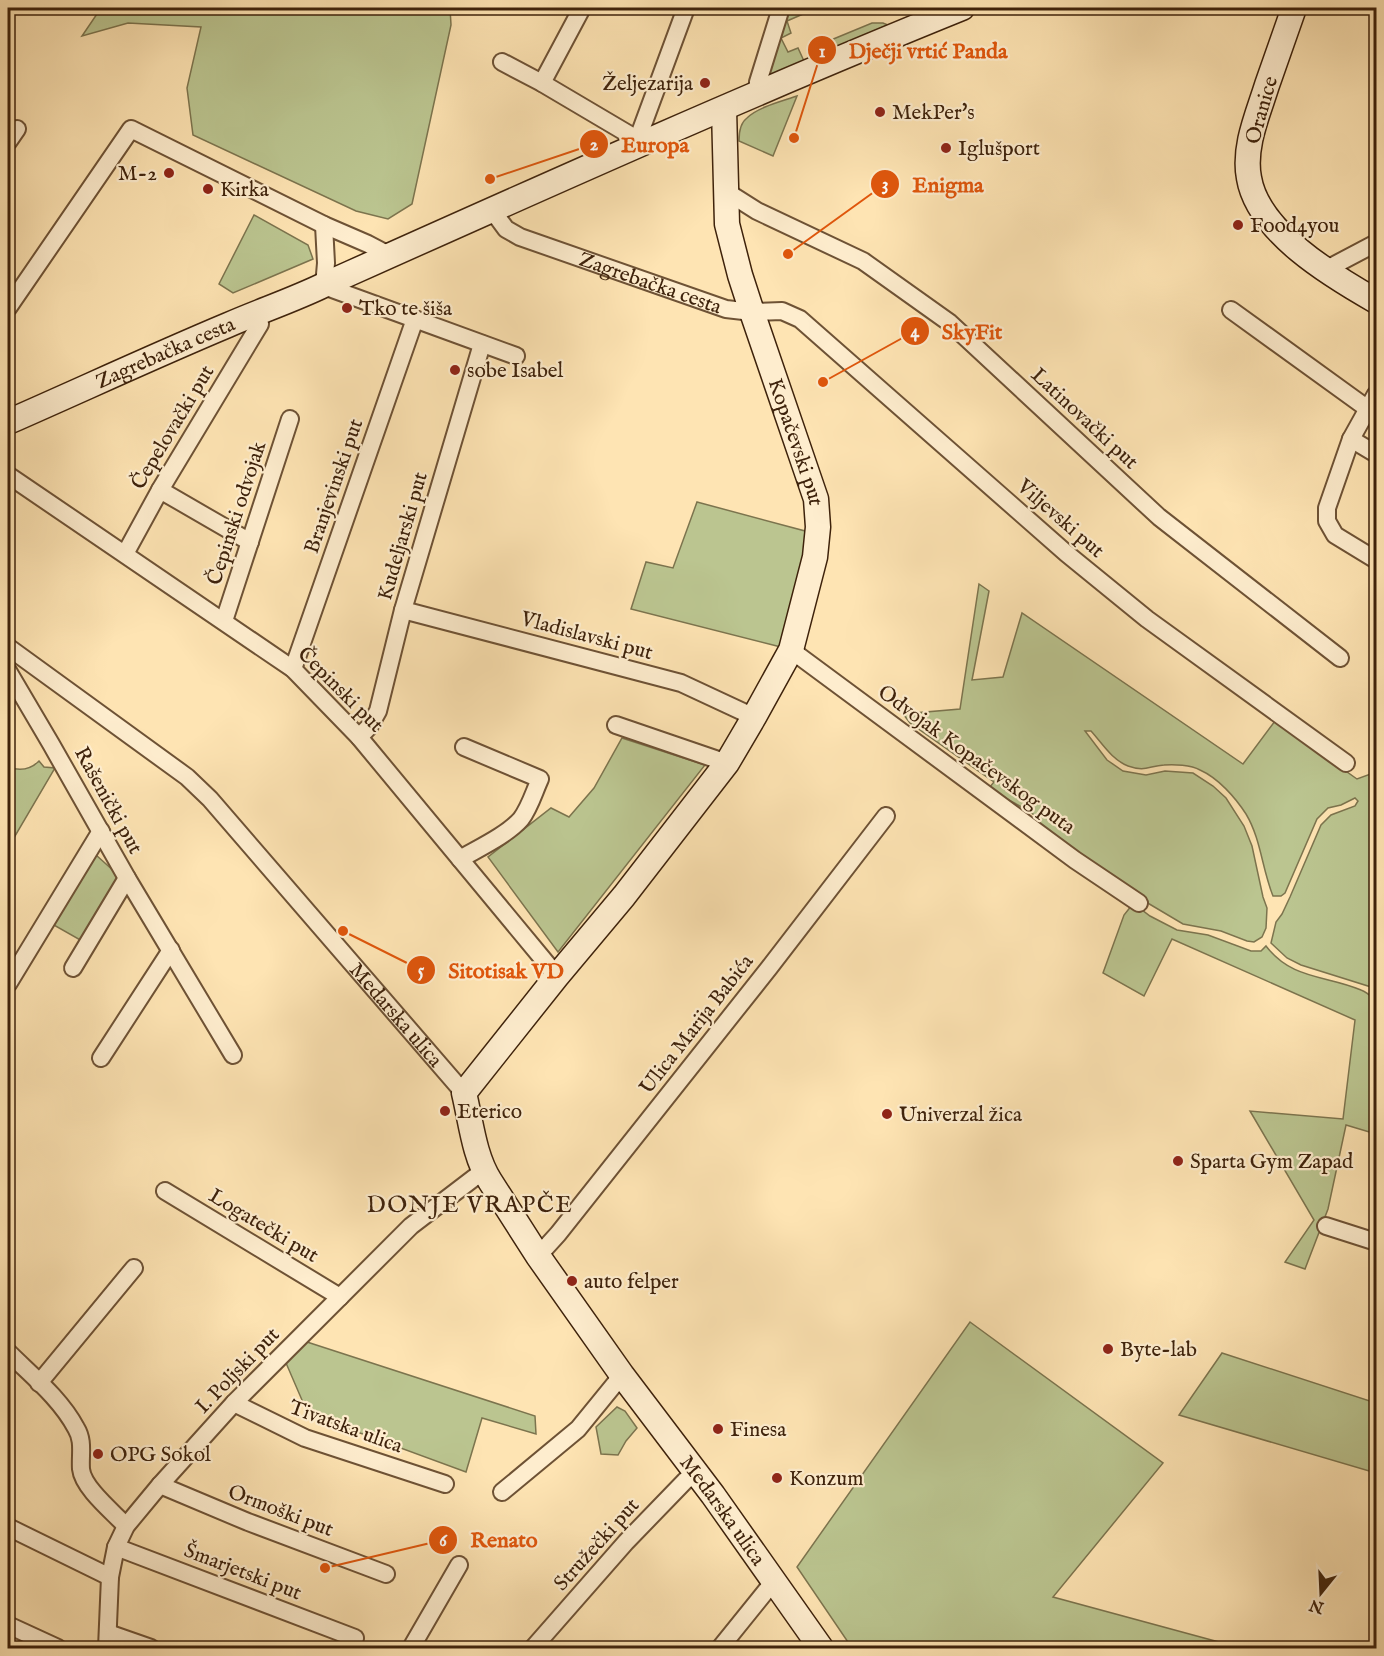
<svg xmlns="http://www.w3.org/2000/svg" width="1384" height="1656" font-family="'IM FELL English',serif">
<rect width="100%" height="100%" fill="#fee4b3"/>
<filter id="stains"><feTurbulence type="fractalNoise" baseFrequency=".00333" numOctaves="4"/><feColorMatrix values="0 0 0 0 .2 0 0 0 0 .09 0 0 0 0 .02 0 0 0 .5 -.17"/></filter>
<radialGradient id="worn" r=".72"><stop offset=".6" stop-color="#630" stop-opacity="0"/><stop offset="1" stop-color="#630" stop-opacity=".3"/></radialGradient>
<g fill="#bbc590" stroke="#7c744e" stroke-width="1.5">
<polygon points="101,8 450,8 451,25 412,204 388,219 356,211 193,135 187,88 201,27 128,23 82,36"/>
<polygon points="793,8 817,8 787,21 791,33 781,38 788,52 798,48 804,61 768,77 787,13"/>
<polygon points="872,23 883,23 888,25 834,48 831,40"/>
<path d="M797 96 773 156 739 141C739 132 740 123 747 118 758 107 783 101 797 96Z"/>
<polygon points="254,215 308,245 313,259 233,293 219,284"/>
<polygon points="697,502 805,531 808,537 781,647 631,609 646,562 673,568"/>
<path d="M979 584 989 591 972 680 1003 677 1022 613 1243 764 1275 721 1357 779 1376 772V992L1371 987 1301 965 1287 958 1271 943 1276 922 1282 914 1290 897 1321 825 1331 815 1355 806 1358 801 1355 798 1341 805 1328 808 1317 819 1285 893 1281 896H1273C1262 869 1261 839 1246 814 1235 797 1218 778 1200 770 1191 765 1174 764 1164 765 1149 766 1145 772 1128 766 1112 760 1102 743 1091 731H1085L1107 760 1123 771 1146 775 1165 771 1193 773 1213 786 1226 798 1244 826 1252 846 1263 897 1267 908 1266 928 1262 937 1254 942 1247 941 1221 931 1183 924 1146 902 1036 822 1037 817C1022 806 1005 799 989 788L994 782 910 723 903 714 960 709Z"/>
<polygon points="622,738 705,765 558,952 488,857 551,808 569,817 594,788"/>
<path d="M39 761 44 767 55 768 8 848V767C19 771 30 770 39 761Z"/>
<polygon points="96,855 116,873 118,878 82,941 52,924"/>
<path d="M1132 905 1138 907 1150 916 1177 930 1208 935 1251 951H1261L1266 946C1292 980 1326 975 1361 990 1367 992 1372 997 1376 1001V1134L1346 1125 1328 1209 1305 1269 1285 1262 1314 1220 1250 1111 1343 1119 1355 1020 1172 939 1144 996 1103 973 1124 915Z"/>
<polygon points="970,1322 1163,1463 1053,1597 1241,1648 852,1648 797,1567"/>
<polygon points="307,1342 535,1416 536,1434 482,1418 466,1472 308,1414 286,1363"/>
<polygon points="1222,1353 1376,1403 1376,1473 1179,1415"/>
<polygon points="617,1407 625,1411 637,1428 626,1441 618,1455 601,1454 596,1427"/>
</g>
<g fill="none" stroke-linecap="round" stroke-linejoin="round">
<defs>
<g id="street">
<polyline points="502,62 542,83 630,135 640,144"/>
<polyline points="542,83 582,8"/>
<polyline points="757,95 758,82 781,8"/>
<polyline points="8,142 17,129"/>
<polyline points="640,144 641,130 686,8"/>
<polyline points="727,192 757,211 863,261 950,323 1159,517 1340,658"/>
<path id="s1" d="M492 210 506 229 520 237 726 309 752 312 782 311 800 319 1066 553 1147 619 1346 763"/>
<polyline points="324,225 326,263 324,286 516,356"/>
<polyline points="1325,270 1376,243"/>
<polyline points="8,308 131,129 324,225 368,244 389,255"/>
<polyline points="1231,310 1368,409"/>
<polyline points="1376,394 1351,439 1327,508 1327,521 1335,535 1376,560"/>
<polyline points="1351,439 1376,454"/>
<polyline points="8,475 293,669 359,737 557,976"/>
<polyline points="160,490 250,542"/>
<polyline points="125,554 160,490 260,324"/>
<polyline points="403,610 681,683 754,717"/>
<polyline points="224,621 290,419"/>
<path id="s2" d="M8 647 187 777 210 799 464 1093"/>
<polyline points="791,650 1075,860 1139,903"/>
<polyline points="293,669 415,319"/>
<polyline points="8,671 51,744 127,878 233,1055"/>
<polyline points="616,725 727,763"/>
<polyline points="359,737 369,727 378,711 403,610 482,344"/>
<path d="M460 859C479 848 507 835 521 819 530 807 534 792 540 779L464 747"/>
<polyline points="73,968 127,878"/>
<polyline points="8,984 101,831"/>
<polyline points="101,1058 171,950"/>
<polyline points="165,1191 340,1297"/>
<polyline points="1326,1226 1376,1242"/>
<polyline points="538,1256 558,1234 769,968 886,816"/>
<path d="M8 1352C31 1375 60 1398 76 1428 84 1441 80 1454 81 1469 83 1488 113 1512 126 1526"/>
<polyline points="39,1383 134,1268"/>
<polyline points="234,1403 305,1438 445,1484"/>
<polyline points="160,1485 248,1522 386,1574"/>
<polyline points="502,1492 578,1429 622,1375"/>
<polyline points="8,1527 110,1577"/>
<polyline points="116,1547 355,1638"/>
<polyline points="8,1625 58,1648"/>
<polyline points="108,1633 151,1648"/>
<polyline points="107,1648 110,1577 116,1547 126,1526 160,1485 234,1403 411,1226 483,1171"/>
<polyline points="411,1648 459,1565"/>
<polyline points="533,1648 626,1542 685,1481 696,1472"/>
<polyline points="720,1648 774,1581"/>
</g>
<g id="secondary">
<path d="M1294 8C1285 33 1276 59 1267 85 1258 114 1243 147 1249 178 1258 232 1332 276 1376 301"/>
<path id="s3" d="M724 109 727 224 740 275 752 312 816 499 818 527 815 557 791 650 754 717 727 763 624 896 557 976 464 1093C471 1122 474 1156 490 1181L538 1256 622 1375 713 1495 821 1648"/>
<path id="s4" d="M8 422C81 390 154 356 228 325 260 311 293 300 324 285 536 190 747 95 962 8"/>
</g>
</defs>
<use href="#street" stroke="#6e5235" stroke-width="20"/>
<use href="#secondary" stroke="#3e220b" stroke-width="27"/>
<use href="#street" stroke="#feedce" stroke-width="16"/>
<use href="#secondary" stroke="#feedce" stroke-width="24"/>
</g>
<g fill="#8f2418" stroke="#feedce" stroke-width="2">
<circle cx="705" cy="83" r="6"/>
<circle cx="880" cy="112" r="6"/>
<circle cx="946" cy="148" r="6"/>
<circle cx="169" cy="173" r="6"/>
<circle cx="208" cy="189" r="6"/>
<circle cx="1238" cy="225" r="6"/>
<circle cx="347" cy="308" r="6"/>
<circle cx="455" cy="370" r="6"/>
<circle cx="445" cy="1111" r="6"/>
<circle cx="887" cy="1114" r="6"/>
<circle cx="1178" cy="1161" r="6"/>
<circle cx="572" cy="1281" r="6"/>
<circle cx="1108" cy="1349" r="6"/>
<circle cx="718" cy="1429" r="6"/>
<circle cx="98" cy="1454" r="6"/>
<circle cx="777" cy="1478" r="6"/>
</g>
<g text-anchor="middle" stroke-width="4.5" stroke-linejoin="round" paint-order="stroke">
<g font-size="21" fill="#3e220b" stroke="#feedce" text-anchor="start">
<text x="693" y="90" text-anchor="end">Željezarija</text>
<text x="892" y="119">MekPer's</text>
<text x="958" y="155">Iglušport</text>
<text x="157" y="180" text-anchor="end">M-2</text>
<text x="220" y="196">Kirka</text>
<text x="1250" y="232">Food4you</text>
<text x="359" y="315">Tko te šiša</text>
<text x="467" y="377">sobe Isabel</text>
<text x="457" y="1118">Eterico</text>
<text x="899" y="1121">Univerzal žica</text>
<text x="1190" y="1168">Sparta Gym Zapad</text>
<text x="584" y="1288">auto felper</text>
<text x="1120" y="1356">Byte-lab</text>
<text x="730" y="1436">Finesa</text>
<text x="110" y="1461">OPG Sokol</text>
<text x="789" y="1485">Konzum</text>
</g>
<g font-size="21" fill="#3e220b" stroke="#feedce">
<text transform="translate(1261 110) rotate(-74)" y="7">Oranice</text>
<text dy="7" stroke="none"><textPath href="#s1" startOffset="178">Zagrebačka cesta</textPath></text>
<text dy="7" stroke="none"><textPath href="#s4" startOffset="172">Zagrebačka cesta</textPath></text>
<text transform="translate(1085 418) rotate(43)" y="7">Latinovački put</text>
<text transform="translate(172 427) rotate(-59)" y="7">Čepelovački put</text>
<text dy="7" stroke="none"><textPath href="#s3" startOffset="344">Kopačevski put</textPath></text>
<text transform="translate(333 486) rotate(-71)" y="7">Branjevinski put</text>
<text transform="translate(236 513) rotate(-72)" y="7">Čepinski odvojak</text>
<text transform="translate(1061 518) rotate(41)" y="7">Viljevski put</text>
<text transform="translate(402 536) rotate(-74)" y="7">Kudeljarski put</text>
<text transform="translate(587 635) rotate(15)" y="7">Vladislavski put</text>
<text transform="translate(341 689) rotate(45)" y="7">Čepinski put</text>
<text transform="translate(977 759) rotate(36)" y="7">Odvojak Kopačevskog puta</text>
<text transform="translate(109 800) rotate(61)" y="7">Rašenički put</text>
<text dy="7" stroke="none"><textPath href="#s2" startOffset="538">Medarska ulica</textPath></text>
<text transform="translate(696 1024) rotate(-52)" y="7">Ulica Marija Babića</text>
<text transform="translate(264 1225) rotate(31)" y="7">Logatečki put</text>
<text transform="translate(237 1370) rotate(-46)" y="7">I. Poljski put</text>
<text transform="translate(346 1426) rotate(20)" y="7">Tivatska ulica</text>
<text transform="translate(281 1510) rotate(21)" y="7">Ormoški put</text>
<text dy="7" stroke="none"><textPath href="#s3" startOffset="1606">Medarska ulica</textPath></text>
<text transform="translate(596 1544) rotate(-48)" y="7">Stružečki put</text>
<text transform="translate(243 1571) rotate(21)" y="7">Šmarjetski put</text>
</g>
<g font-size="24" letter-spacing="1.5" fill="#3e220b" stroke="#feedce">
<text x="470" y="1212">DONJE VRAPČE</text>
</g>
</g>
<path fill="none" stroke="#e0560c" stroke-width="2" d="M794 138L822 50M490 179L594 144M788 254L885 184M823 382L915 331M343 931L421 970M325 1568L443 1540"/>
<g fill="#e0560c" stroke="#feedce" stroke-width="2">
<circle cx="794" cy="138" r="6"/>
<circle cx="490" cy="179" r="6"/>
<circle cx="788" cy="254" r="6"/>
<circle cx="823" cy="382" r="6"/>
<circle cx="343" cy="931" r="6"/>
<circle cx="325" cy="1568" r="6"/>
<circle cx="822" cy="50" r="15"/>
<circle cx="594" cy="144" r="15"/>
<circle cx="885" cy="184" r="15"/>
<circle cx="915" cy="331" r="15"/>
<circle cx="421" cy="970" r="15"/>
<circle cx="443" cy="1540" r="15"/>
</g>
<g font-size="18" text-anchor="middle" font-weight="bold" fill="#fff">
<text x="822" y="57">1</text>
<text x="594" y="150">2</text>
<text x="885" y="190">3</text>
<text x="915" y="337">4</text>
<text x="421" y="976">5</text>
<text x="443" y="1546">6</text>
</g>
<g font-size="22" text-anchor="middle" font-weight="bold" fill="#e0560c" stroke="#feedce" stroke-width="4.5" stroke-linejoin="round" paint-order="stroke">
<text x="928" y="58">Dječji vrtić Panda</text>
<text x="655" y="152">Europa</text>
<text x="948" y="192">Enigma</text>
<text x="972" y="339">SkyFit</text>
<text x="506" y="978">Sitotisak VD</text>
<text x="504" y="1547">Renato</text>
</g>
<rect width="1384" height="1656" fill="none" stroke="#fee4b3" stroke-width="30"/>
<rect x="9" y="9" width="1366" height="1638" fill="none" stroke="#3e220b" stroke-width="3"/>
<rect x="15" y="15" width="1354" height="1626" fill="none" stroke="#3e220b" stroke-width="1.5"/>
<g transform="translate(1321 1593) rotate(198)" stroke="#feedce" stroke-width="4.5" paint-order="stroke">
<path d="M0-4.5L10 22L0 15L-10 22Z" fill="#3e220b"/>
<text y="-9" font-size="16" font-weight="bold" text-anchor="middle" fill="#3e220b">N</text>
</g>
<rect width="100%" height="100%" filter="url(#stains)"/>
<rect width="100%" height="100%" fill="url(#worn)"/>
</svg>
